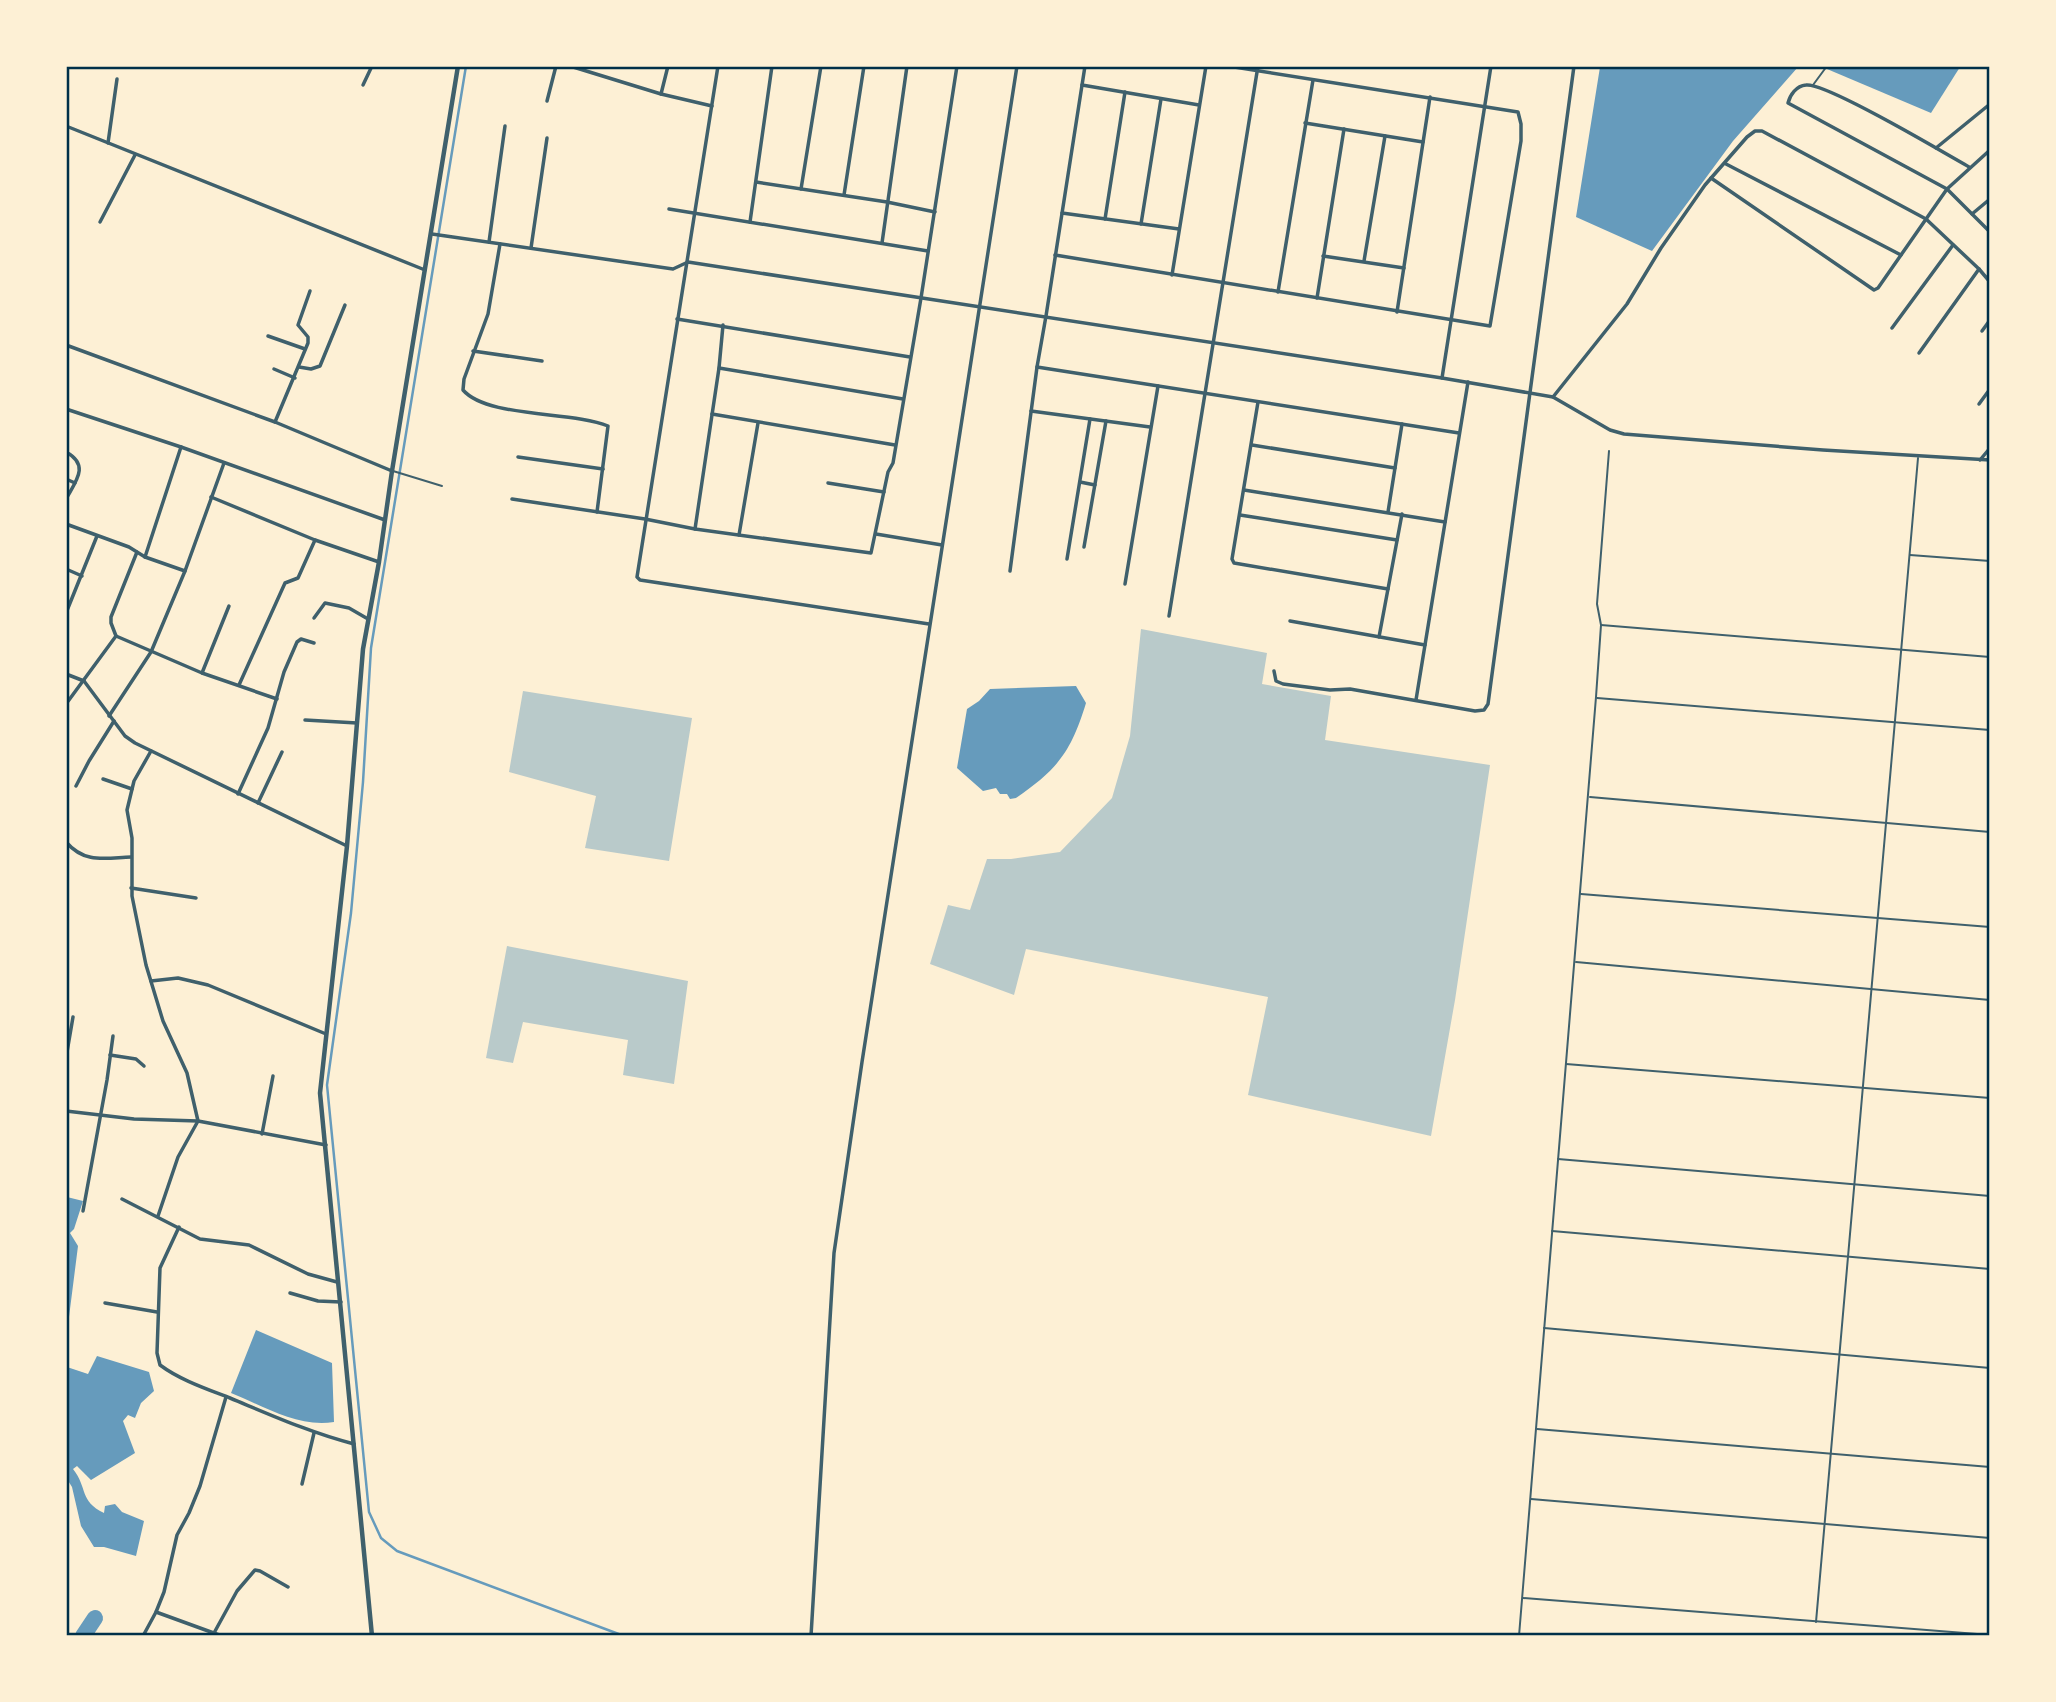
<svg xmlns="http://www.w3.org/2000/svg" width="2056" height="1702" font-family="Roboto,sans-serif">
<rect width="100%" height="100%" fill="#fdf0d5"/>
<g fill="#b9caca">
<polygon points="1141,629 1267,653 1262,684 1331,696 1325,740 1490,765 1455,1000 1431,1136 1248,1095 1268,997 1026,949 1014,995 930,964 948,905 970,910 987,859 1011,859 1060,852 1112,798 1130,736"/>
<polygon points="523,691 692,718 669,861 585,848 596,796 509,772"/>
<polygon points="507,946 688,981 674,1084 623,1075 628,1040 523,1022 513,1063 486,1058"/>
</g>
<g fill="#669bbc">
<polygon points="1600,67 1600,66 1798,67 1733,141 1652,251 1576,217"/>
<polygon points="1826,67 1960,67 1931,113 1827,69"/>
<path d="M1076 686 1086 703C1071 752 1058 769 1016 798L1010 799 1007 794H1000L996 788 983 791 957 768 967 709 979 701 990 689Z"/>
<polygon points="67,1197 83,1201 74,1229 70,1233 78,1246 69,1317 66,1316"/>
<path d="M256 1330 332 1363 334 1422C298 1428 264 1406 231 1393Z"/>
<path d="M97 1356 149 1372 154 1391 141 1403 135 1418 128 1415 123 1421 135 1453 91 1480 77 1466 73 1469C88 1488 79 1501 104 1513L105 1506 115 1504 122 1512 144 1521 136 1556 104 1547H94L81 1526 72 1487 67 1479V1367L88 1374Z"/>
</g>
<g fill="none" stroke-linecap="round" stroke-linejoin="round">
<polyline stroke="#669bbc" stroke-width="2.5" points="466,66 371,648 363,782 351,913 327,1085 369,1512 381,1538 397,1551 624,1636"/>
<polyline stroke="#669bbc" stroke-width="16" points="83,1636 95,1618"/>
<g stroke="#3f606c" stroke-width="2">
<polyline points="1813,85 1827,66"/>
<polyline points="393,471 442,486"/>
<polyline points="1910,555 1990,561"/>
<polyline points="1601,625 1990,657"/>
<polyline points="1597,698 1990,730"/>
<polyline points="1590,797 1990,832"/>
<polyline points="1581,894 1990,927"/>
<polyline points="1576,962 1990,1000"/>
<polyline points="1566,1064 1990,1098"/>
<polyline points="1558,1159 1990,1196"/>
<polyline points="1552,1231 1990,1269"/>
<polyline points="1544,1328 1990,1368"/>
<polyline points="1537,1429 1990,1467"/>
<polyline points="1531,1499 1990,1538"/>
<polyline points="1523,1598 1990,1635"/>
<polyline points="1816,1622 1918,458"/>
<polyline points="1519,1636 1596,697 1601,625 1597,604 1609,451"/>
</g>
<g stroke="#3f606c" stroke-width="3.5">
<polyline points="570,66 661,94 712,106"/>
<polyline points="718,66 637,577 640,580 929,624"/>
<polyline points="363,85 372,66"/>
<polyline points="1082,85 1199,105"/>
<polyline points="661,94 668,66"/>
<polyline points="547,101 556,66"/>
<polyline points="1305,123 1423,142"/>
<polyline points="66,126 425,270"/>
<polyline points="108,143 117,79"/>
<polyline points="1936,148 1990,104"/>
<polyline points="1726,164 1901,255"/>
<path d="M1969 167C1945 153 1825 82 1806 85 1796 86 1790 95 1788 103L1947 189 1990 232"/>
<polyline points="1711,178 1874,290 1878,288 1947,189 1990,150"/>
<polyline points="756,182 887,202 935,212"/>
<polyline points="801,189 821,66"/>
<polyline points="844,195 864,66"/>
<polyline points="669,209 928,251"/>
<polyline points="1062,213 1179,229"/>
<polyline points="1972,214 1990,199"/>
<polyline points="1105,219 1125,92"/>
<polyline points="100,222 135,155"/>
<polyline points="750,222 772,66"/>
<polyline points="1141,224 1161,99"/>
<polyline points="432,234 673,269 688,262 1442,378 1553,397 1610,430 1624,434 1823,450 1990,460"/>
<polyline points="489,242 505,126"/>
<polyline points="882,243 907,66"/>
<path d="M500 244 488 314 464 379 463 390C487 418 572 411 608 426L597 512"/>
<polyline points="531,248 547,138"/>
<polyline points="1055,255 1490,326 1521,141 1521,124 1518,112 1228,66"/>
<polyline points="1323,256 1404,268"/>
<polyline points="1364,261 1385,136"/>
<polyline points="1172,275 1206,66"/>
<polyline points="1278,292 1313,80"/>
<polyline points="1317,298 1344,129"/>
<polyline points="1397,312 1430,97"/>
<polyline points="677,319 910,357"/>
<polyline points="1892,328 1953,245"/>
<polyline points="1982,331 1990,320"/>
<polyline points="268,336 305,349"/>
<polyline points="66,345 275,422 392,471"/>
<polyline points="473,351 542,361"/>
<polyline points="1919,353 1979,269"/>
<polyline points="299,367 311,369 320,366 345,305"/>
<polyline points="1037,367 1459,433"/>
<polyline points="719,368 903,399"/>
<polyline points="274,369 295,378"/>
<polyline points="1442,378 1491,66"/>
<polyline points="1553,397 1627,304 1661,248 1705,185 1747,137 1755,131 1762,131 1926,219 1979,269 1990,282"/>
<polyline points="1258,402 1232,559 1234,563 1388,589"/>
<polyline points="1979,404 1990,389"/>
<polyline points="66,409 181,447 385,520"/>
<polyline points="1031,411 1150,427"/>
<polyline points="712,414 895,445"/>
<polyline points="275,422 308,343 308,337 298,325 310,291"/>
<polyline points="1252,445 1395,468"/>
<path d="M66 452C90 465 76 481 66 499"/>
<polyline points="518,457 603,469"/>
<polyline points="1980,460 1990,448"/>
<polyline points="66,479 75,483"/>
<polyline points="1080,482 1095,485"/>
<polyline points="828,483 884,492"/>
<polyline points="1244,490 1445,522"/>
<polyline points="211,497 315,540 379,562"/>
<polyline points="512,499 645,519 695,529 871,553 888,472 893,463 921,298 957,66"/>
<polyline points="1388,512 1402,424"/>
<polyline points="1240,515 1397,540"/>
<polyline points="66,524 129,547 145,557 185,571"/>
<polyline points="695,529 719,368 723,325"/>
<polyline points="876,534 942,545"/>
<polyline points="739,535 758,423"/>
<polyline points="1084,547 1106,421"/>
<polyline points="145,557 181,447"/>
<polyline points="1067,559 1090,419"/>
<polyline points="66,569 82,576"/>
<polyline points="1010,571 1037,367 1046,316 1085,66"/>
<polyline points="1125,584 1158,386"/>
<polyline points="66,613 97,536"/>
<polyline points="1169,616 1258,66"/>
<polyline points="314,618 325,603 349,608 368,619"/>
<polyline points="1290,621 1425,645"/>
<polyline points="116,636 202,673 277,699"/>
<polyline points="1379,637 1402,514"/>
<polyline points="1274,671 1276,681 1283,684 1330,690 1350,689 1475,711 1484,710 1488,704 1574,66"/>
<polyline points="202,673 229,606"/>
<polyline points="66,674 84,681"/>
<polyline points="84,681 125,736 135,743 347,846"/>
<polyline points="239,685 285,583 298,578 315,540"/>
<polyline points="1416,700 1468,382"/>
<polyline points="66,704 116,636 111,623 111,617 137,552"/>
<polyline points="109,716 151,652 185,571 224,463"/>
<polyline points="305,720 357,723"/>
<polyline points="151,751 134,781 127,810 132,838 132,896 146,965 163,1021 187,1073 198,1121 178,1157 158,1216"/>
<polyline points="103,779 132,789"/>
<polyline points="76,786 89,761 114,721"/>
<polyline points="238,794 268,728 284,672 297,642 301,639 314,643"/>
<polyline points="258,803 282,752"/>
<path d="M66 842C85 864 105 858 131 857"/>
<polyline points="131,888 196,898"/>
<polyline points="151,981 178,978 208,985 326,1034"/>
<polyline points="110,1055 136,1059 144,1066"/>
<polyline points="66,1058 73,1017"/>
<polyline points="66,1111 134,1119 198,1121 326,1145"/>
<polyline points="262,1134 273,1076"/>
<polyline points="122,1199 200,1239 249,1245 308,1274 337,1282"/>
<polyline points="83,1211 107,1080 113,1036"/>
<path d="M179 1227 160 1268 157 1353 160 1365C180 1380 207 1389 230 1398 271 1415 311 1433 354 1444"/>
<polyline points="290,1293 318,1301 341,1302"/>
<polyline points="105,1303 157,1312"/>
<polyline points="302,1484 314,1433"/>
<polyline points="156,1612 222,1636"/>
<polyline points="214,1633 237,1591 255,1570 260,1571 288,1587"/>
<polyline points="143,1636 156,1612 164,1592 177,1535 189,1513 200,1486 226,1397"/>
<polyline points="811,1636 834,1253 862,1062 1017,66"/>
</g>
<polyline stroke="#3f606c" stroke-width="4.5" points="372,1636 320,1093 347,846 363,649 379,562 392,471 458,66"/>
</g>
<rect width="2056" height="1702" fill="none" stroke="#fdf0d5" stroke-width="136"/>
<rect x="68" y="68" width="1920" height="1566" fill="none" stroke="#003049" stroke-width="2.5"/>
</svg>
